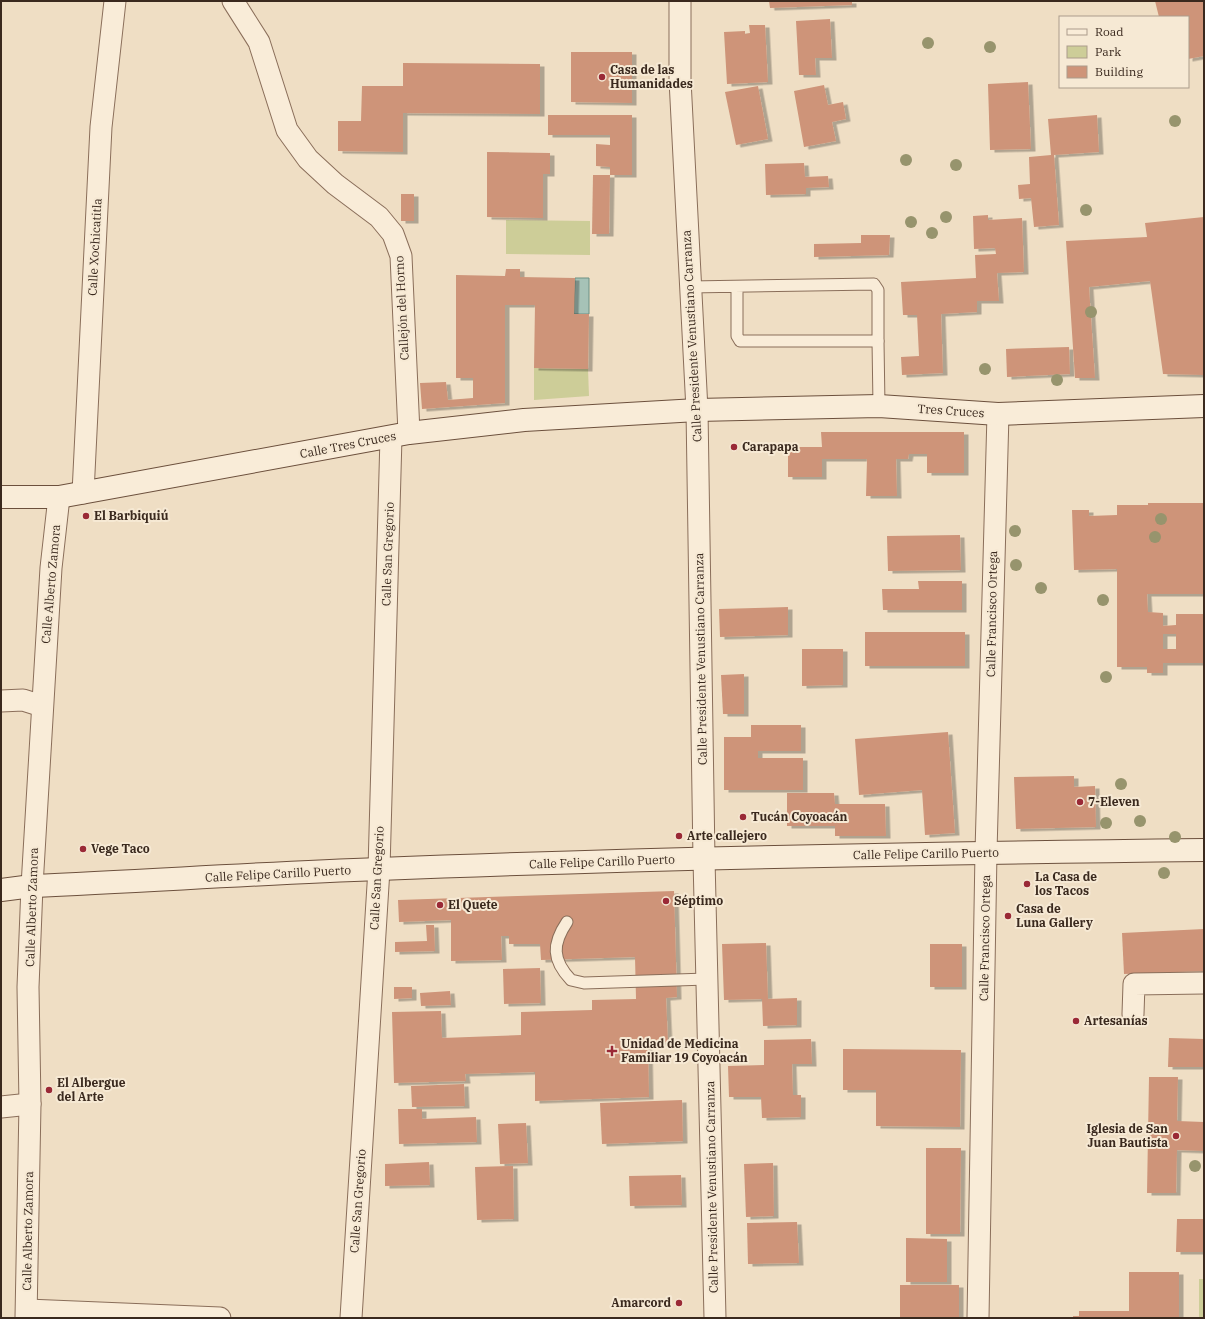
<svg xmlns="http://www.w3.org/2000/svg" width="1205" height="1319" font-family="'IBM Plex Serif',serif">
<defs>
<filter id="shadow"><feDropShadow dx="4.5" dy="2.5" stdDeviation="0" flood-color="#0004"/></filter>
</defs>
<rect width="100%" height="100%" fill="#efdec4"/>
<g fill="#cdcd98">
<polygon points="506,220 590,221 590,255 506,254"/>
<polygon points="534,368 588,369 589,396 534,400"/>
<rect x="1199" y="1279" width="5" height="39"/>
</g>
<polygon fill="#a6c2b7" stroke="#6c9184" points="575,278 589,278 589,314 574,314"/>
<g fill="#ce9479" fill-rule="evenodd" filter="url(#shadow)">
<polygon points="769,1 852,1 852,5 770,8"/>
<polygon points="1155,1 1204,1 1204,56 1188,59 1188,17 1159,17"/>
<polygon points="830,19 832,58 815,58 816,75 799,75 796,21"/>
<polygon points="749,25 765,25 768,82 727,84 724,32 745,31 745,34 750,33"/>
<polygon points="571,52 632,52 632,103 571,102"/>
<polygon points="403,63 540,64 540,114 403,113 403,152 338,151 338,121 361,121 362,86 403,86"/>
<polygon points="1028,82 1031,149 990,150 988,84"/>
<polygon points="824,85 828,105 843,102 846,119 832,122 836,141 804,147 794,91"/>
<polygon points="758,86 768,139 736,145 725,92"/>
<polygon points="548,115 632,115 632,175 610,175 610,167 596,166 596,144 610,145 610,135 548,135"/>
<polygon points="1097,115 1099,152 1054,155 1059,225 1034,227 1031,198 1019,199 1018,185 1030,184 1029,157 1051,155 1048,119"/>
<polygon points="487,152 550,153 550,174 543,174 543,218 487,217"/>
<polygon points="804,163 805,177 828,176 829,187 806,188 806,194 766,195 765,164"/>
<polygon points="593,175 610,175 609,234 592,234"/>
<rect x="401" y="194" width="13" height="27"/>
<polygon points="988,215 988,220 1022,218 1024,272 997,273 999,301 977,301 977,312 941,314 943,373 902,375 901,357 919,356 917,315 903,315 901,282 976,278 975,255 996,254 995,248 974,249 973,216"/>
<polygon points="1204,217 1204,375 1163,374 1150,281 1089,287 1095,378 1075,378 1066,241 1147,237 1145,223"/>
<polygon points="861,235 890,235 889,255 814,257 814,244 861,243"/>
<polygon points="506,269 520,269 520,277 575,278 574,314 589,314 588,369 534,368 535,305 505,305 505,403 422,409 420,383 446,382 448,400 473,398 473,378 456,378 456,275 505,276"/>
<polygon points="1069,347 1070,374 1007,377 1006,349"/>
<polygon points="821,432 964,432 964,473 927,473 927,454 909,454 908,459 896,459 897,496 866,496 867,459 822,459 822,477 788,477 788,447 822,447"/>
<path d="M1148 503H1204V594H1147L1148 612 1163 613V626L1176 625V614H1204V663H1163V673H1147V667H1117V569L1074 570 1072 510H1089V516L1117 515V505H1148ZM1163 634H1176V649H1163Z"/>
<polygon points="960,535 961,570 888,571 887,536"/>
<polygon points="918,581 962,581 962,610 883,610 882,589 919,589"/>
<polygon points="788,607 788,635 720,637 719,609"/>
<rect x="865" y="632" width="100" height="34"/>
<polygon points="802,649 843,649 843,685 802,686"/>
<polygon points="744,674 744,714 723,714 721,675"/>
<polygon points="751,725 801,725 801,751 758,751 758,758 803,758 803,790 724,790 724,737 751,737"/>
<polygon points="948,732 955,833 925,835 922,790 859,795 855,739"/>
<polygon points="1074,776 1074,787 1095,786 1096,827 1016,829 1014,777"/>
<polygon points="787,793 834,793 835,804 885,804 886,836 835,836 835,826 787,826"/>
<polygon points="674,891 677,997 666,998 668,1042 648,1043 649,1097 535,1101 535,1072 465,1074 466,1081 394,1083 392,1012 441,1011 442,1038 521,1035 521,1012 592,1010 592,1000 636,999 635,957 541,960 540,944 509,944 509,936 501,936 502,960 451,961 451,920 399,922 398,900"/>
<polygon points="426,925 434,925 435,951 395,952 395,942 427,941"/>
<polygon points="1204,929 1204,971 1124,974 1122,933"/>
<polygon points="766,943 768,999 797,998 797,1025 763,1026 762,999 724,1000 722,944"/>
<rect x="930" y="944" width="32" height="43"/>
<polygon points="540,968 541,1003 504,1004 503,969"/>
<polygon points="394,987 412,987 412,998 394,999"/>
<polygon points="450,991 451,1005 421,1006 420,993"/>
<polygon points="1169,1038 1204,1039 1204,1067 1168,1067"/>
<polygon points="811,1039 812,1064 792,1064 793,1095 801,1095 801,1117 762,1118 761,1097 729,1097 728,1066 764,1065 764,1040"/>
<polygon points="843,1049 961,1050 960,1127 876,1126 876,1090 843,1090"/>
<polygon points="1149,1077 1178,1077 1177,1121 1204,1122 1204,1151 1177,1150 1176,1193 1147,1193"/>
<polygon points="464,1084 465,1106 412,1107 411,1086"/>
<polygon points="682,1100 683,1141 602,1144 600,1103"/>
<polygon points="398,1109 422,1109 422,1119 476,1117 477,1142 399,1144"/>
<polygon points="526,1123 528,1163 500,1164 498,1124"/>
<polygon points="926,1148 961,1148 960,1234 926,1234"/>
<polygon points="429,1162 430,1185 385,1186 385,1164"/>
<polygon points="773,1163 774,1216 746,1217 744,1164"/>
<polygon points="513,1166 514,1219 477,1220 475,1167"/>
<polygon points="681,1175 682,1205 630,1206 629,1176"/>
<polygon points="1177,1219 1204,1219 1204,1252 1176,1252"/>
<polygon points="797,1222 799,1263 748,1264 747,1223"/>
<polygon points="906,1238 947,1239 947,1282 906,1282"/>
<polygon points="1129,1272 1179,1272 1179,1318 1073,1318 1073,1316 1079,1316 1079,1311 1129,1311"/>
<rect x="900" y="1285" width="59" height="33"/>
</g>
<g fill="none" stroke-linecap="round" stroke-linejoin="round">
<defs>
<g id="lane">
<polyline points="690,287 874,284 878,290 878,341 740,341 737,336 737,287"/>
<polyline points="878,341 879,406"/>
<path d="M567 922C552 944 552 960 571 980L584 983 707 979"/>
</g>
<g id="street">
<polyline points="233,1 259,42 287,130 308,159 335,184 379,217 393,234 401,256 409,433"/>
<polyline points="680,1 680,80 697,410 704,859 715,1318"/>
<polyline points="83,493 101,127 115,1"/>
<polyline points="1,701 23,700 42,706"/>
<polyline points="1133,1014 1134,984 1204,983"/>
<polyline points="1,1107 30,1104"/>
<polyline points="27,1310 220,1318"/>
<polyline points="26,1318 30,1104 28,987 32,886 51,568 59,497"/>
<polyline points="351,1318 379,869 391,437"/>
<polyline points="978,1318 986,852 998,414"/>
</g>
<g id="secondary">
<polyline points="1,497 59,497 409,433 524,420 697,410 879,406 998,414 1204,406"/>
<path d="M1 890 32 886C148 881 264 873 379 869 654 858 929 853 1204 850"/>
</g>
</defs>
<use href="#lane" stroke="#8a6e5a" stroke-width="13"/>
<use href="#street" stroke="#8a6e5a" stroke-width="23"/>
<use href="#secondary" stroke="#6c503d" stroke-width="24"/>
<use href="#lane" stroke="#f9ecd8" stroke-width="11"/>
<use href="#street" stroke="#f9ecd8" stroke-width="21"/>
<use href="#secondary" stroke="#f9ecd8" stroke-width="22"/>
</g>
<g fill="#97946d">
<circle cx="928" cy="43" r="6"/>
<circle cx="990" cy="47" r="6"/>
<circle cx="1175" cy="121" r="6"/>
<circle cx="906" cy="160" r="6"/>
<circle cx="956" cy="165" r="6"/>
<circle cx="1086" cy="210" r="6"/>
<circle cx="946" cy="217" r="6"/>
<circle cx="911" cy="222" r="6"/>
<circle cx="932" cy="233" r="6"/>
<circle cx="1091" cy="312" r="6"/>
<circle cx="985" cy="369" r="6"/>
<circle cx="1057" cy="380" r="6"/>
<circle cx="1161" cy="519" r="6"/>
<circle cx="1015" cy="531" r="6"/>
<circle cx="1155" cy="537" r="6"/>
<circle cx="1016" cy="565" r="6"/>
<circle cx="1041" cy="588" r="6"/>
<circle cx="1103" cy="600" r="6"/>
<circle cx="1106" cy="677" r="6"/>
<circle cx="1121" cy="784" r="6"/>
<circle cx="1140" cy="821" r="6"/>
<circle cx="1106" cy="823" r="6"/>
<circle cx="1175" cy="837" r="6"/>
<circle cx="1164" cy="873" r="6"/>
<circle cx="1195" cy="1166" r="6"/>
</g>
<g fill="#9a2936" stroke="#f6e9d4" stroke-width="1.5">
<circle cx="602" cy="77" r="4"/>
<circle cx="734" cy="447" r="4"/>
<circle cx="86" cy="516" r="4"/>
<circle cx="1080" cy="802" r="4"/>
<circle cx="743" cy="817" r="4"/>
<circle cx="679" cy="836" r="4"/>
<circle cx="83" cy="849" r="4"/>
<circle cx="1027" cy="884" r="4"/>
<circle cx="666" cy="901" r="4"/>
<circle cx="440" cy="905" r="4"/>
<circle cx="1008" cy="916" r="4"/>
<circle cx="1076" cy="1021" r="4"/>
<path d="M610 1045h4v4h4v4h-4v4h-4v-4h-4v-4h4z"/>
<circle cx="49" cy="1090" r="4"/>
<circle cx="1176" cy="1136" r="4"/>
<circle cx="679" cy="1303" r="4"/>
</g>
<g text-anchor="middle" stroke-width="4" stroke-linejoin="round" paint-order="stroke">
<g font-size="12" font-weight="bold" fill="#3a291e" stroke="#f6e9d4" text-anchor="start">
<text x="610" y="74">Casa de las<tspan x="610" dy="14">Humanidades</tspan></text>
<text x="742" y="451">Carapapa</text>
<text x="94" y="520">El Barbiquiú</text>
<text x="1088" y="806">7-Eleven</text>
<text x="751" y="821">Tucán Coyoacán</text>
<text x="687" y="840">Arte callejero</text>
<text x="91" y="853">Vege Taco</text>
<text x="1035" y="881">La Casa de<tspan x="1035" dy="14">los Tacos</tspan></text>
<text x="674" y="905">Séptimo</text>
<text x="448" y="909">El Quete</text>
<text x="1016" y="913">Casa de<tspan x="1016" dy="14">Luna Gallery</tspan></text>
<text x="1084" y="1025">Artesanías</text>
<text x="621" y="1048">Unidad de Medicina<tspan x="621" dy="14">Familiar 19 Coyoacán</tspan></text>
<text x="57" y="1087">El Albergue<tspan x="57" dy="14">del Arte</tspan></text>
<text x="1168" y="1133" text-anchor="end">Iglesia de San<tspan x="1168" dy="14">Juan Bautista</tspan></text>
<text x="671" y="1307" text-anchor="end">Amarcord</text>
</g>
<g font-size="12" fill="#3a291e" stroke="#f6e9d4">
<text transform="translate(95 247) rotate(-87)" y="4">Calle Xochicatitla</text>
<text transform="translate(402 308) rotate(-93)" y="4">Callejón del Horno</text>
<text transform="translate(692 336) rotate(-93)" y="4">Calle Presidente Venustiano Carranza</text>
<text transform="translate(951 411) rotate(4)" y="4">Tres Cruces</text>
<text transform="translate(348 445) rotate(-11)" y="4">Calle Tres Cruces</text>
<text transform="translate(388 554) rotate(-88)" y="4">Calle San Gregorio</text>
<text transform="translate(51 584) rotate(-85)" y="4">Calle Alberto Zamora</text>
<text transform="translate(992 614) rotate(-89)" y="4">Calle Francisco Ortega</text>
<text transform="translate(701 659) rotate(-91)" y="4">Calle Presidente Venustiano Carranza</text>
<text transform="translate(926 854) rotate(-1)" y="4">Calle Felipe Carillo Puerto</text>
<text transform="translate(602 862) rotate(-2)" y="4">Calle Felipe Carillo Puerto</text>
<text transform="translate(278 874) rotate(-3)" y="4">Calle Felipe Carillo Puerto</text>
<text transform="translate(377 878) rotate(-87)" y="4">Calle San Gregorio</text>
<text transform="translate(32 907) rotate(-88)" y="4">Calle Alberto Zamora</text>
<text transform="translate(985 938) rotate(-89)" y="4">Calle Francisco Ortega</text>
<text transform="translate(712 1187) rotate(-91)" y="4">Calle Presidente Venustiano Carranza</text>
<text transform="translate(358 1201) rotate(-86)" y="4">Calle San Gregorio</text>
<text transform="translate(28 1231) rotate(-89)" y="4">Calle Alberto Zamora</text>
</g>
</g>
<rect width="1205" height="1319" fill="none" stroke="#3a291e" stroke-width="4"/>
<rect x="1059" y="16" width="130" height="72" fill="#f6e9d4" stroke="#ab9c8b"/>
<rect x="1067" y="29" width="20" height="6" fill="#f9ecd8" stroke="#ab9c8b"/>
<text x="1095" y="36" font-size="12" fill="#3a291e">Road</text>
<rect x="1067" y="46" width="20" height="12" fill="#cdcd98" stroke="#ab9c8b"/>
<text x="1095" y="56" font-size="12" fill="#3a291e">Park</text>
<rect x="1067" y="66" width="20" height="12" fill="#ce9479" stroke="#ab9c8b"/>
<text x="1095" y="76" font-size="12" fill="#3a291e">Building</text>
</svg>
